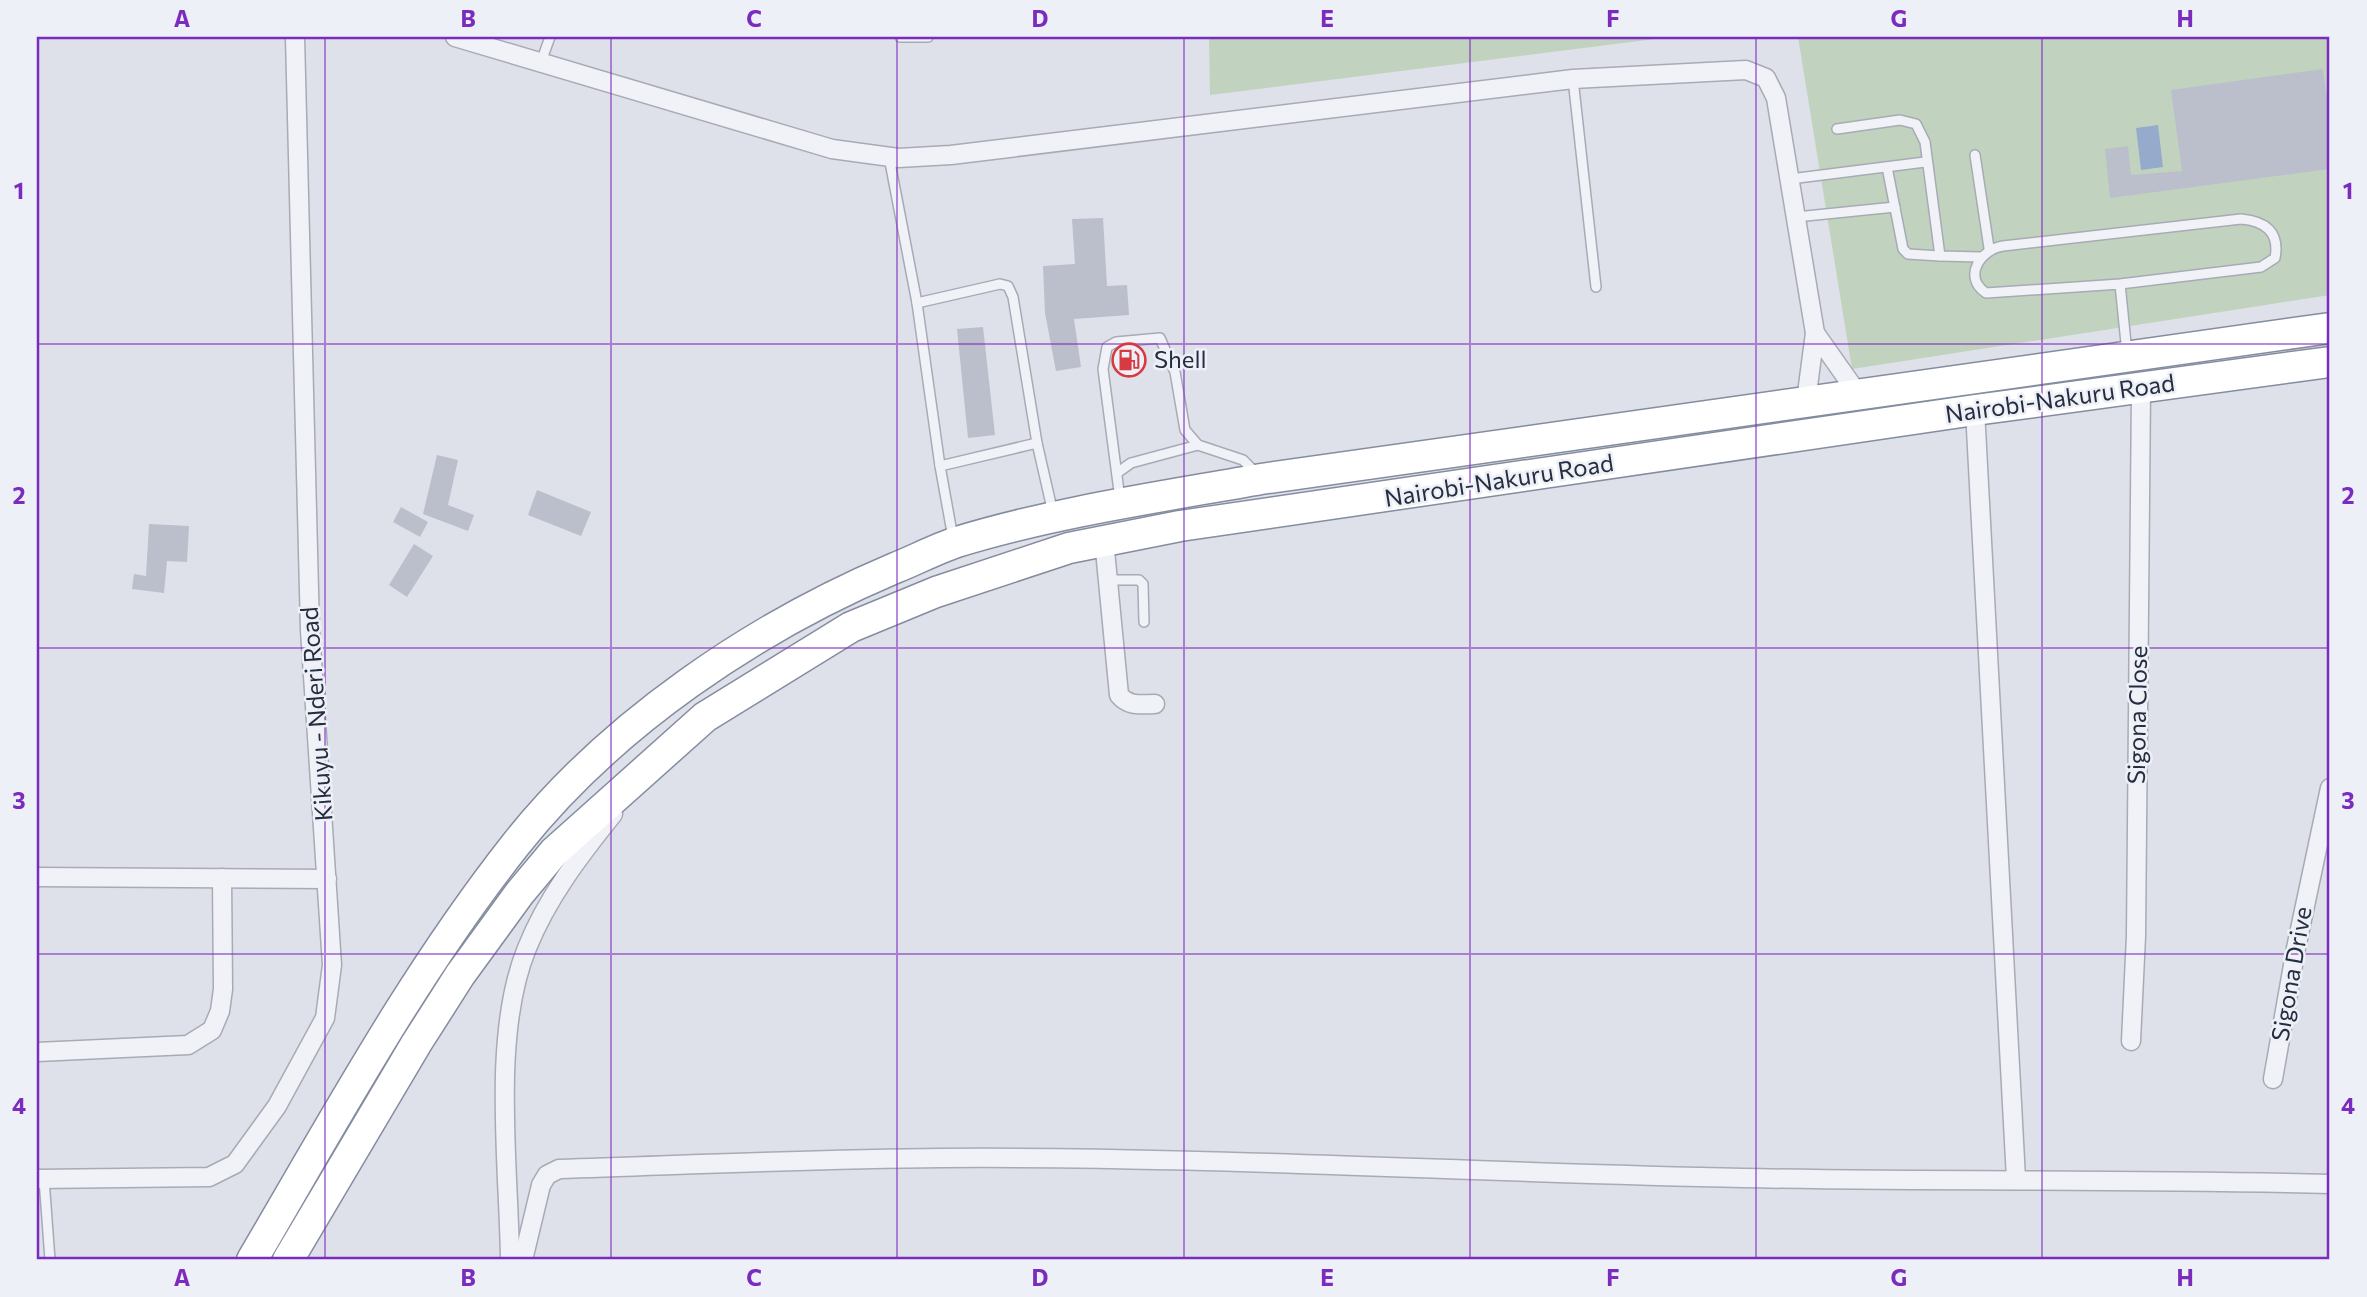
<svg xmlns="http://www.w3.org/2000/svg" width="2367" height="1297" font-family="Commissioner,sans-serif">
<rect width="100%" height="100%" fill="#dee1e9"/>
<g fill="#c1d3be">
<polygon points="1209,37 1671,37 1210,95"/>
<polygon points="1798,37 2330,37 2330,295 1852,369"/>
</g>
<polygon fill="#96aacb" points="2158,125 2163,167 2141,170 2136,128"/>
<g fill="#bbbfcc">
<polygon points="2323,69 2330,123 2330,169 2110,198 2105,149 2128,146 2131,175 2182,171 2171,90"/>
<polygon points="1103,218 1107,286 1127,285 1129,315 1074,319 1081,367 1056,371 1045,313 1043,266 1075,264 1072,219"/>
<polygon points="983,327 995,435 968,438 957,329"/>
<polygon points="437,455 458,460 448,505 474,515 468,531 423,514"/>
<polygon points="537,490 591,512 581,536 528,515"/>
<polygon points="401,507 428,522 420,537 393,522"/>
<polygon points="149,524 189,526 187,562 167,561 164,593 132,589 134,574 146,576"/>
<polygon points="414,544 433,556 407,597 389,585"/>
</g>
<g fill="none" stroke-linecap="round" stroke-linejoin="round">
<defs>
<g id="lane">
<polyline points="900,37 928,37"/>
<polyline points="541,62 550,37"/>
<polyline points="1573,79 1596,287"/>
<polyline points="1837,129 1900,120 1916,124 1925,142 1940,256 1980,257"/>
<polyline points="1975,155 1989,248"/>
<polyline points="889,157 917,303 940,466"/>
<polyline points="1887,167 1903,249 1908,254 1940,256"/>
<polyline points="1790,179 1925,162"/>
<polyline points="1796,217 1895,207"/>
<path d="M2120 284 2261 267 2275 258C2280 232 2265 221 2241 219L2003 246C1981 249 1962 277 1986 293L2120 284 2127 353"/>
<polyline points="917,303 1000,284 1008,286 1013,297 1037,443"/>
<polyline points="1117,473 1131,463 1198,445"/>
<polyline points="1120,499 1103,369 1107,347 1116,342 1160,338 1175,372 1185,430 1198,445 1243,460 1255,472"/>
<polyline points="953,538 940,466 1037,443 1053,513"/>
<polyline points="1107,580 1139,580 1143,584 1144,622"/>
<polyline points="44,1179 50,1260"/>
</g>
<g id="street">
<polyline points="455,37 832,149 898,158 951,155 1573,79 1746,70 1766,78 1776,98 1815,333 1806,401"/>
<polyline points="1815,333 1858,394"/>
<polyline points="1975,410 2016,1179"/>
<path d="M1104 540 1119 695C1129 707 1141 704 1155 704"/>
<polyline points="37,877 327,879"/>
<polyline points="2131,1041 2136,936 2141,389"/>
<polyline points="37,1052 188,1045 212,1030 220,1011 223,989 222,878"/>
<polyline points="2273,1079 2296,948 2330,788"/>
<polyline points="37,1179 209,1177 235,1164 277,1106 325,1018 332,965 310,630 295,37"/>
<path d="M510 1260C509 1167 491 1035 527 948 547 898 580 855 613 814"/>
<path d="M523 1260 541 1185 547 1175 559 1169C686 1165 814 1159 941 1158 1208 1156 1476 1173 1743 1178 1938 1182 2134 1179 2330 1184"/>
</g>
<g id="highway">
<path d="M252 1260C335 1119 414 973 516 844 611 724 755 627 895 568 915 560 936 549 957 542 1055 512 1160 497 1261 479L2330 328"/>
<polyline points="288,1260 416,1044 460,975 519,894 554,852 705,717 851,627 936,592 1069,548 1180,526 1975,410 2330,362"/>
</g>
</defs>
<use href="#lane" stroke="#a7abb6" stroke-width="12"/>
<use href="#street" stroke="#a7abb6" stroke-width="21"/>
<use href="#highway" stroke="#848ca0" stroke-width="33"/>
<use href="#lane" stroke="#f1f2f7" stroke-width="9"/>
<use href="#street" stroke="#f1f2f7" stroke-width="18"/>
<use href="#highway" stroke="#fff" stroke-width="30"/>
</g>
<path fill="none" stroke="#7b2cbf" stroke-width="2" stroke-opacity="0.55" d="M325 37V1260M611 37V1260M897 37V1260M1184 37V1260M1470 37V1260M1756 37V1260M2042 37V1260M37 344H2330M37 648H2330M37 954H2330"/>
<defs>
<symbol id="fuel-ring" viewBox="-11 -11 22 22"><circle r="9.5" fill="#edf0f6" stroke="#d73a40" stroke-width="1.5"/><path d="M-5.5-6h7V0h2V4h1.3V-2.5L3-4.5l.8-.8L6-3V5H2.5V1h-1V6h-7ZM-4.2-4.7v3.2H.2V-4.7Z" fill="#d73a40"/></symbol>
</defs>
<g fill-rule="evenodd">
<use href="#fuel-ring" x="1110" y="341" width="38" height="38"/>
</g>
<g text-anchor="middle" stroke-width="5" stroke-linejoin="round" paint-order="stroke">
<g font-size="24" fill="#262d40" stroke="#edf0f6" text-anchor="start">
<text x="1154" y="368">Shell</text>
</g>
<g font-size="24" fill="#262d40" stroke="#edf0f6">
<text transform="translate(2060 399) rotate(-8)" y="8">Nairobi-Nakuru Road</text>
<text transform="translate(1499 481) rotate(-9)" y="8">Nairobi-Nakuru Road</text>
<text transform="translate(317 714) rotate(-94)" y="8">Kikuyu - Nderi Road</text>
<text transform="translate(2138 715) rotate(-89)" y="8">Sigona Close</text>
<text transform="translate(2292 974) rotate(-80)" y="8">Sigona Drive</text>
</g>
</g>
<rect width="2367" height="1297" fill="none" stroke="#edf0f6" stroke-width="77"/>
<rect x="38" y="38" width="2290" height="1220" fill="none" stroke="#7b2cbf" stroke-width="2.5"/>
<g font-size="23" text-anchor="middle" font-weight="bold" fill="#7b2cbf">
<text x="182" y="27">A</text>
<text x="468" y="27">B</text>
<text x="754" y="27">C</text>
<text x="1040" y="27">D</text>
<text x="1327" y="27">E</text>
<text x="1613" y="27">F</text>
<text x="1899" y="27">G</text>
<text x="2185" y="27">H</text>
<text x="19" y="199">1</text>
<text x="2348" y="199">1</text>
<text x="19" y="504">2</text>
<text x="2348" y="504">2</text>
<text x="19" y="809">3</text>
<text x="2348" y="809">3</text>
<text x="19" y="1114">4</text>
<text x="2348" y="1114">4</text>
<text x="182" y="1286">A</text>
<text x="468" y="1286">B</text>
<text x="754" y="1286">C</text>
<text x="1040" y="1286">D</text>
<text x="1327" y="1286">E</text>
<text x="1613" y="1286">F</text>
<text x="1899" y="1286">G</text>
<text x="2185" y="1286">H</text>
</g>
</svg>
